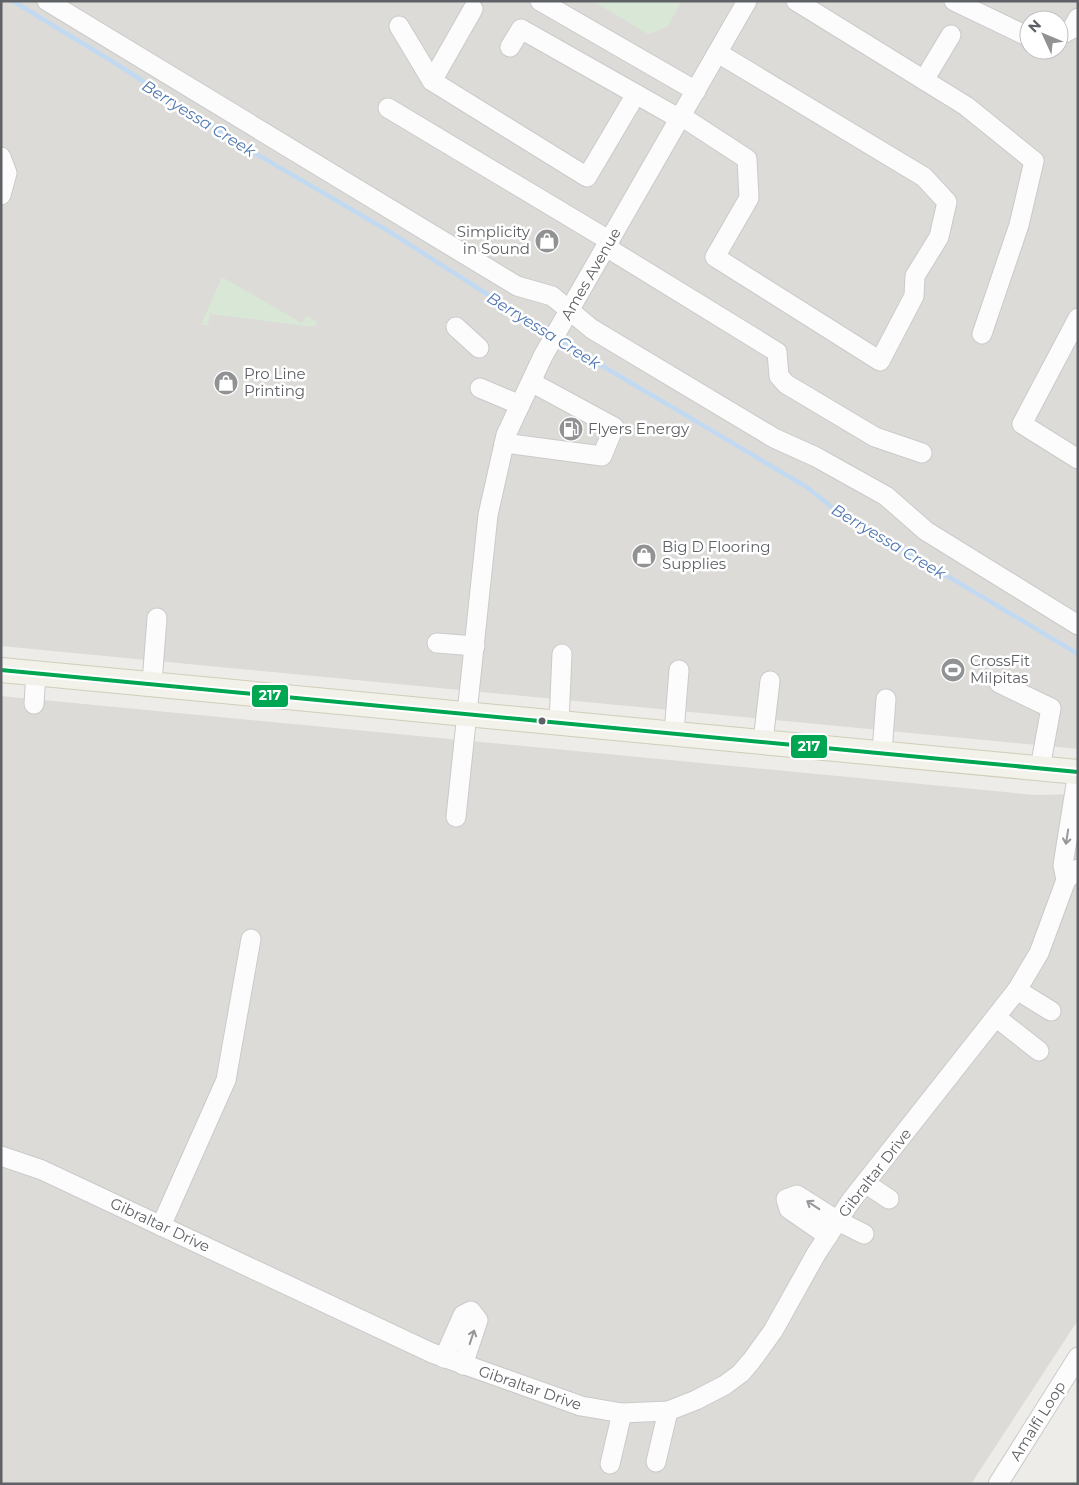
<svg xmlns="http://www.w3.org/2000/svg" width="1079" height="1485" font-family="Montserrat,sans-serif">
<rect width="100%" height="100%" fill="#edece8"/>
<g fill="#dddbd8" fill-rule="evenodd">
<path d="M1 1H1078V749L1 646ZM1029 20H1059V50H1029Z"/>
<polygon points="1,696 1035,795 1078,794 1078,1320 971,1484 1,1484"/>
</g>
<g fill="#d8e7d6">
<polygon points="593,1 682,1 667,27 648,34"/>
<polygon points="222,277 302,323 306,316 318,322 314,327 210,314 208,325 201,325"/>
</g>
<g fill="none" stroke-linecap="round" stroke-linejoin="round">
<g stroke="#c1daf2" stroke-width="4.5">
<polyline points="13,1 118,65 248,149 390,232 551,335"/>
<polyline points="557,339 805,486 832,507 1078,654"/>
</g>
<defs>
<g id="minor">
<polyline points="47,1 517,286 552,296 592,329 774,438 816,457 886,496 926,531 1078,625"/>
<polyline points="540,1 696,91"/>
<polyline points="796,1 966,106 1034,161 1019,225 982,334"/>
<polyline points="954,1 1029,37"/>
<polyline points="399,26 432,81 587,177 636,94"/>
<polyline points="1059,36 1072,29 1078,18"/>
<polyline points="510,47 521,29 680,119"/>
<polyline points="924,80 951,35"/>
<polyline points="432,81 473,9"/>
<polyline points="388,108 610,241"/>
<polyline points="681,116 747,159 749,198 715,257 880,361 914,296 915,276 939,237 947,202 924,177 718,53"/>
<polyline points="1,157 7,173 1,195"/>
<polyline points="606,247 777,352 779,376 786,384 875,437 922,453"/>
<polyline points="1078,318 1022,424 1078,459"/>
<polyline points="456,327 479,348"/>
<polyline points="480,388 520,405"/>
<polyline points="504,443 602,456 614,427 531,382"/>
<polyline points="437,643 475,646"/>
<polyline points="152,683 157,618"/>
<polyline points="999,683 1051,708 1040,768"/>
<polyline points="34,704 36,673"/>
<polyline points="559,722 562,654"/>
<polyline points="674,733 679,670"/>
<polyline points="763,741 770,681"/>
<polyline points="882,752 886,699"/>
<polyline points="456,817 488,515 506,435 543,356 747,1"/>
<polyline points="1066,880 1063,865 1078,772"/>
<polyline points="1017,990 1051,1011"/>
<polyline points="997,1018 1039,1051"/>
<polyline points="1,1156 42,1170 432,1353 581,1406 622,1413 668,1411 696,1400 725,1385 741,1373 752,1360 773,1331 816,1254 850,1202 1017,990 1039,953 1066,880 1078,869"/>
<polyline points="865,1183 889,1199"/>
<polyline points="161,1226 226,1080 251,939"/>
<polyline points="828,1236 789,1209 786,1199 797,1195 838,1221 864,1234"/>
<polyline points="444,1358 463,1315 471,1311 478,1320 463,1365"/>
<polyline points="656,1462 668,1411"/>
<polyline points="610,1464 622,1413"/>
<polyline points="998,1484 1078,1357"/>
</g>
<polyline id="major" points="1,670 1078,772"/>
</defs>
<use href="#minor" stroke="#cacaca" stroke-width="21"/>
<use href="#major" stroke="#d2cdb9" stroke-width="26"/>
<use href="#minor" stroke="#fcfcfc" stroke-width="19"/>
<use href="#major" stroke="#f2f1ea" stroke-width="24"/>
<defs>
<polyline id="bus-1" points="1,670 1078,772"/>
</defs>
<use href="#bus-1" stroke="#fff" stroke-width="8"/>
<use href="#bus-1" stroke="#00a651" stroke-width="4"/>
</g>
<defs><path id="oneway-shaft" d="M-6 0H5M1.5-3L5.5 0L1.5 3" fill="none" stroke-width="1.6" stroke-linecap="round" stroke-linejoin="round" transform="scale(1.25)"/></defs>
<g stroke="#95979a">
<use href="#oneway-shaft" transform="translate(1067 837) rotate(99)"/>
<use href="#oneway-shaft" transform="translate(813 1205) rotate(-147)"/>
<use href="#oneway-shaft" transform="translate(472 1337) rotate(-72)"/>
</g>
<defs>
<symbol id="shop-disc" viewBox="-11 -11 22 22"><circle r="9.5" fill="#909293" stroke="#fff"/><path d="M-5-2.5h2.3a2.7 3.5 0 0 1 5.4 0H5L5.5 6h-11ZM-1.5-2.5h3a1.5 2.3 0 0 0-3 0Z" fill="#fff"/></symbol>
<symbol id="fuel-disc" viewBox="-11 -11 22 22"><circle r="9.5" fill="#909293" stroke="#fff"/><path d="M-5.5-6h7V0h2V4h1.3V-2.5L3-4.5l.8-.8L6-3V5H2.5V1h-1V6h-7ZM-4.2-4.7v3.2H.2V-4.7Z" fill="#fff"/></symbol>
<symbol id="stadium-disc" viewBox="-11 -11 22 22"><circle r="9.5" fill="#909293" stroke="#fff"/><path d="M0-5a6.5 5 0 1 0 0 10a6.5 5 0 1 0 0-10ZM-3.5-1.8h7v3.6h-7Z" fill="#fff"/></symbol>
</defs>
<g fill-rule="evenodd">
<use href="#shop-disc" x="533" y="227" width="28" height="28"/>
<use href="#shop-disc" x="212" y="369" width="28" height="28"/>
<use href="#fuel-disc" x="557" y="415" width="28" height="28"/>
<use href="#shop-disc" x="630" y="542" width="28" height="28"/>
<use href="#stadium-disc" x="939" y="656" width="28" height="28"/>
</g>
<circle fill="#5e6165" stroke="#fff" stroke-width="2" cx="542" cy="721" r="4.5"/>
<g text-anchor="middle" stroke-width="5" stroke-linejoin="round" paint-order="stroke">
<g font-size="15" fill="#5e6165" stroke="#fff" text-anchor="start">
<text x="530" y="237" text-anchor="end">Simplicity<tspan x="530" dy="17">in Sound</tspan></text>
<text x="244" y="379">Pro Line<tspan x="244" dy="17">Printing</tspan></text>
<text x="588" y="434">Flyers Energy</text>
<text x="662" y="552">Big D Flooring<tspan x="662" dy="17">Supplies</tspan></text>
<text x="970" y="666">CrossFit<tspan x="970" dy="17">Milpitas</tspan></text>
</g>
<g font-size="15" fill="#5e6165" stroke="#fff">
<text transform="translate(591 274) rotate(-60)" y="5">Ames Avenue</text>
<text transform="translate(875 1173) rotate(-52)" y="5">Gibraltar Drive</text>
<text transform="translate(160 1225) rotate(25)" y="5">Gibraltar Drive</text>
<text transform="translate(530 1388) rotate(19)" y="5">Gibraltar Drive</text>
<text transform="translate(1038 1421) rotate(-58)" y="5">Amalfi Loop</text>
</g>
<g font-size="16" font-style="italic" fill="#5078b0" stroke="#fff">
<text transform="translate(199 118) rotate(32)" y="6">Berryessa Creek</text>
<text transform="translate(544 330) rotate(32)" y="6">Berryessa Creek</text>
<text transform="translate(889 541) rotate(31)" y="6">Berryessa Creek</text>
</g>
</g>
<g stroke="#fff" stroke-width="2">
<rect x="251" y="684" width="38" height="24" rx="5" fill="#00a651"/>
<rect x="790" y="734" width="38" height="25" rx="5" fill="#00a651"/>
</g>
<g font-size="14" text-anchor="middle" font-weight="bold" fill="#fff">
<text x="270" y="700">217</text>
<text x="809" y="751">217</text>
</g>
<rect width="1079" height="1485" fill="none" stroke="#5e6165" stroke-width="5"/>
<g transform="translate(1044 35) rotate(314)"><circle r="24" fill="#ffffff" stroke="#bfc0c1"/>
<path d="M0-4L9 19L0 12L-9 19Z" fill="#909293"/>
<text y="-8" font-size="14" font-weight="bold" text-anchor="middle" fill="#5e6165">N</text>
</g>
</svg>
